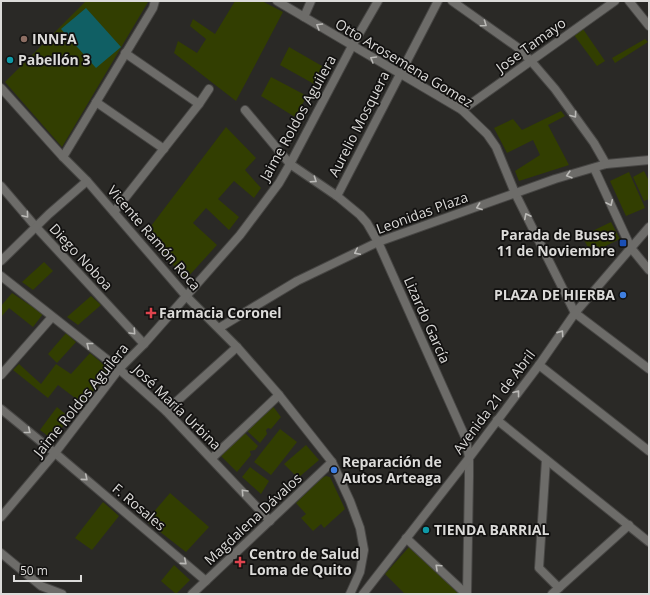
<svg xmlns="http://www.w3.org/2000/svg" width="650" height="595" font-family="'Open Sans',sans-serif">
<rect width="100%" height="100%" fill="#2a2926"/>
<g fill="#323e01">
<polygon points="86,1 148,1 148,2 62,147 5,82"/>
<polygon points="235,1 262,1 283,12 236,101 174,53 178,41 197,53 206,39 190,26 193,19 215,34"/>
<polygon points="583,29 605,61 597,66 574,35"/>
<polygon points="645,39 648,42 615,63 612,58"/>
<polygon points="289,47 322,66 314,84 280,65"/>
<polygon points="271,77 307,96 295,117 261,96"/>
<polygon points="561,111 565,116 548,125 569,165 519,181 515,171 540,155 533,140 507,153 494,128 513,119 522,130"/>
<polygon points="226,127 256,158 245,170 261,188 254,198 234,181 218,199 239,217 229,230 206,208 193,223 217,245 186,279 145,234"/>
<polygon points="644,171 649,181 649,199 644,201 633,177"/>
<polygon points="629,172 645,208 626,216 610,181"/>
<polygon points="611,222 620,239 591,253 582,236"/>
<polygon points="44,262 53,271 33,290 22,282"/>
<polygon points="12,293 43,314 33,327 9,308 1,317 1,306"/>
<polygon points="91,296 101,305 78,325 67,317"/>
<polygon points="66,333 76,342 57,363 48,354"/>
<polygon points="90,353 110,370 83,404 58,385 48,398 13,370 19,364 41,384 56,364 71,374"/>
<polygon points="272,405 281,417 271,429 268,428 266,430 267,434 260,443 246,430"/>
<polygon points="57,407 70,418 52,439 40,430"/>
<polygon points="280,429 297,442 271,475 254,462"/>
<polygon points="244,432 258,446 255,450 250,451 251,455 237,472 220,455"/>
<polygon points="306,445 319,460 298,478 284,464"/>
<polygon points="250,467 269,481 261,494 242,477"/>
<polygon points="326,476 330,477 345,509 324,528 321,524 313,531 301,518 306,514 296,503 322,478"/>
<polygon points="170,493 209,527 186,552 146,521"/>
<polygon points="103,502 119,516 92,550 75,538"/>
<polygon points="409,547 461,594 405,594 385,574"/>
<polygon points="174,565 190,580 176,594 161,581"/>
</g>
<polygon fill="#105f64" points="86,8 121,47 96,68 61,29"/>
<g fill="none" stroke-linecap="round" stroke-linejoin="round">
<defs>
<g id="street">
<polyline points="277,1 462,110 487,134 496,147 515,193 575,313 649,369"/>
<polyline points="452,1 517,47 531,61 555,89 594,143 606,164"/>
<polyline points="629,1 649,26"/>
<polyline points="304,17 311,1"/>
<polyline points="125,53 199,104"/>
<polyline points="1,88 63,157 87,181 186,296 237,347 279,395 332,462 350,501 360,528 364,550 360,572 350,594"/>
<polyline points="96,102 164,149"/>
<polyline points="245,110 290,164 337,196 360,215 367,223 378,242 466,439 469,458 469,477 467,594"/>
<polyline points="462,110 615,1"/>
<polyline points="63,157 153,8 155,1"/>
<polyline points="594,168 631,248 649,270"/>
<polyline points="1,186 36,227 144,344"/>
<polyline points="337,196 438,1"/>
<polyline points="114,212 199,104 209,89"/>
<polyline points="1,261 49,214 87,181"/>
<polyline points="1,276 119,369 166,411 270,521"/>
<polyline points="219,328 297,281 378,242 555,179 606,164 649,160"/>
<polyline points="539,365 649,451"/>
<polyline points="1,375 52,317"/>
<polyline points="1,409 55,453 206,581"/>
<polyline points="166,411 237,347"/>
<polyline points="497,420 649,542"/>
<polyline points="212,458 279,395"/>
<polyline points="546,460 539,568 559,588"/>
<polyline points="1,517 55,453 119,369 144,344 240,235 279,183 290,164 352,46 378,1"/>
<polyline points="406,538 466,594"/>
<polyline points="1,553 41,586 62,594"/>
<polyline points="192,594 332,462"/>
<polyline points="363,594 469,458 539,365 575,313 649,227"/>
<polyline points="552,594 629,525"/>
</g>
</defs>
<use href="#street" stroke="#474644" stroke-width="10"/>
<use href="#street" stroke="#6d6c69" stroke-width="8"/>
</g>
<defs><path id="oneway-chevron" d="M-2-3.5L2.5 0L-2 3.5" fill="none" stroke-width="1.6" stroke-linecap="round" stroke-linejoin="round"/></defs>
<g stroke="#bbbab7">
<use href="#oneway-chevron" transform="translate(484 24) rotate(35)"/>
<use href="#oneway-chevron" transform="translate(319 26) rotate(-149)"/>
<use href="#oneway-chevron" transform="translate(373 59) rotate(-149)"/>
<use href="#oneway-chevron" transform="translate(574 115) rotate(54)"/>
<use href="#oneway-chevron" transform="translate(569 175) rotate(164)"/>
<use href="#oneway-chevron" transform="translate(314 180) rotate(34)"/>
<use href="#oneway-chevron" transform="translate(610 203) rotate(65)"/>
<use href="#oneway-chevron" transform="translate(479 207) rotate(160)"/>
<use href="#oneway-chevron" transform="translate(26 215) rotate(50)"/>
<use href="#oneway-chevron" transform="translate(527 216) rotate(-117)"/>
<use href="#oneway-chevron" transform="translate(357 252) rotate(154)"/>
<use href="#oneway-chevron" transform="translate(133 332) rotate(47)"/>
<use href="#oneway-chevron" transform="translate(561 333) rotate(-55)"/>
<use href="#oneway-chevron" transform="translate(89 345) rotate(-142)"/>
<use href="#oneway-chevron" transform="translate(517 393) rotate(-52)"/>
<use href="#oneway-chevron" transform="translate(28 431) rotate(39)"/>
<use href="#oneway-chevron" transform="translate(85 478) rotate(40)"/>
<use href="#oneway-chevron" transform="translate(244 492) rotate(-133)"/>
<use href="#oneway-chevron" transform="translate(184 562) rotate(40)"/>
<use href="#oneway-chevron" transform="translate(438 567) rotate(-137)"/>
</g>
<circle fill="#8d6e63" stroke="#121110" stroke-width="1.5" cx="24" cy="39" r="4"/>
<g fill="#0f9aa8" stroke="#121110" stroke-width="1.5">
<circle cx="10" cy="60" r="4"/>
<circle cx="426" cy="530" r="4"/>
</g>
<rect fill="#1a4fb4" stroke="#121110" stroke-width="1.5" x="619" y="239" width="8" height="8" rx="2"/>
<g fill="#3f7fe0" stroke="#121110" stroke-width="1.5">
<circle cx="623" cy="295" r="4"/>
<circle cx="334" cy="470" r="4"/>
</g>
<g fill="#e0444e" stroke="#121110" stroke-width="1.5">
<path d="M149 307h4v4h4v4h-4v4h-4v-4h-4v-4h4z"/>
<path d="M238 556h4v4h4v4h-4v4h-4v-4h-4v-4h4z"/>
</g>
<g text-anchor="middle" stroke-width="3.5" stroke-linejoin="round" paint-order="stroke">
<g font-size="14" font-weight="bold" fill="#dcdbd9" stroke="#121110" text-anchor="start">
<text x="32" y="44">INNFA</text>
<text x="18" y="65">Pabellón 3</text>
<text x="615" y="240" text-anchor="end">Parada de Buses<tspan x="615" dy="16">11 de Noviembre</tspan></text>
<text x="615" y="300" text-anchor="end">PLAZA DE HIERBA</text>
<text x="159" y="318">Farmacia Coronel</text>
<text x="342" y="467">Reparación de<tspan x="342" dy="16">Autos Arteaga</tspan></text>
<text x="434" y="535">TIENDA BARRIAL</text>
<text x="249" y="559">Centro de Salud<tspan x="249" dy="16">Loma de Quito</tspan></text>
</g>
<g font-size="14" fill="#dcdbd9" stroke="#121110">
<text transform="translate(531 45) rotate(-36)" y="5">Jose Tamayo</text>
<text transform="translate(404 63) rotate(31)" y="5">Otto Arosemena Gomez</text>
<text transform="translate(298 118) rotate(-61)" y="5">Jaime Roldos Aguilera</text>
<text transform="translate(359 124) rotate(-63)" y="5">Aurelio Mosquera</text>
<text transform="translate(422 213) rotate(-20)" y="5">Leonidas Plaza</text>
<text transform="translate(154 238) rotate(49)" y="5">Vicente Ramón Roca</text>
<text transform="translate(81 257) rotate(47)" y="5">Diego Noboa</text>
<text transform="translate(427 320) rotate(66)" y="5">Lizardo García</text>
<text transform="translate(81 400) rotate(-51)" y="5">Jaime Roldos Aguilera</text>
<text transform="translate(494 402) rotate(-53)" y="5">Avenida 21 de Abril</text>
<text transform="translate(177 407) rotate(44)" y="5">José María Urbina</text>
<text transform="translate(139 507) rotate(40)" y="5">F. Rosales</text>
<text transform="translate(253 519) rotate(-43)" y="5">Magdalena Dávalos</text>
</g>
</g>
<rect width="650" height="595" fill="none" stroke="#dcdbd9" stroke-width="4"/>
<path d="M14 575v6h67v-6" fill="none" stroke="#dcdbd9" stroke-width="2"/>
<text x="20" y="575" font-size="12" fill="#dcdbd9" stroke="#121110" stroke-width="3" paint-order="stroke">50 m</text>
</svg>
